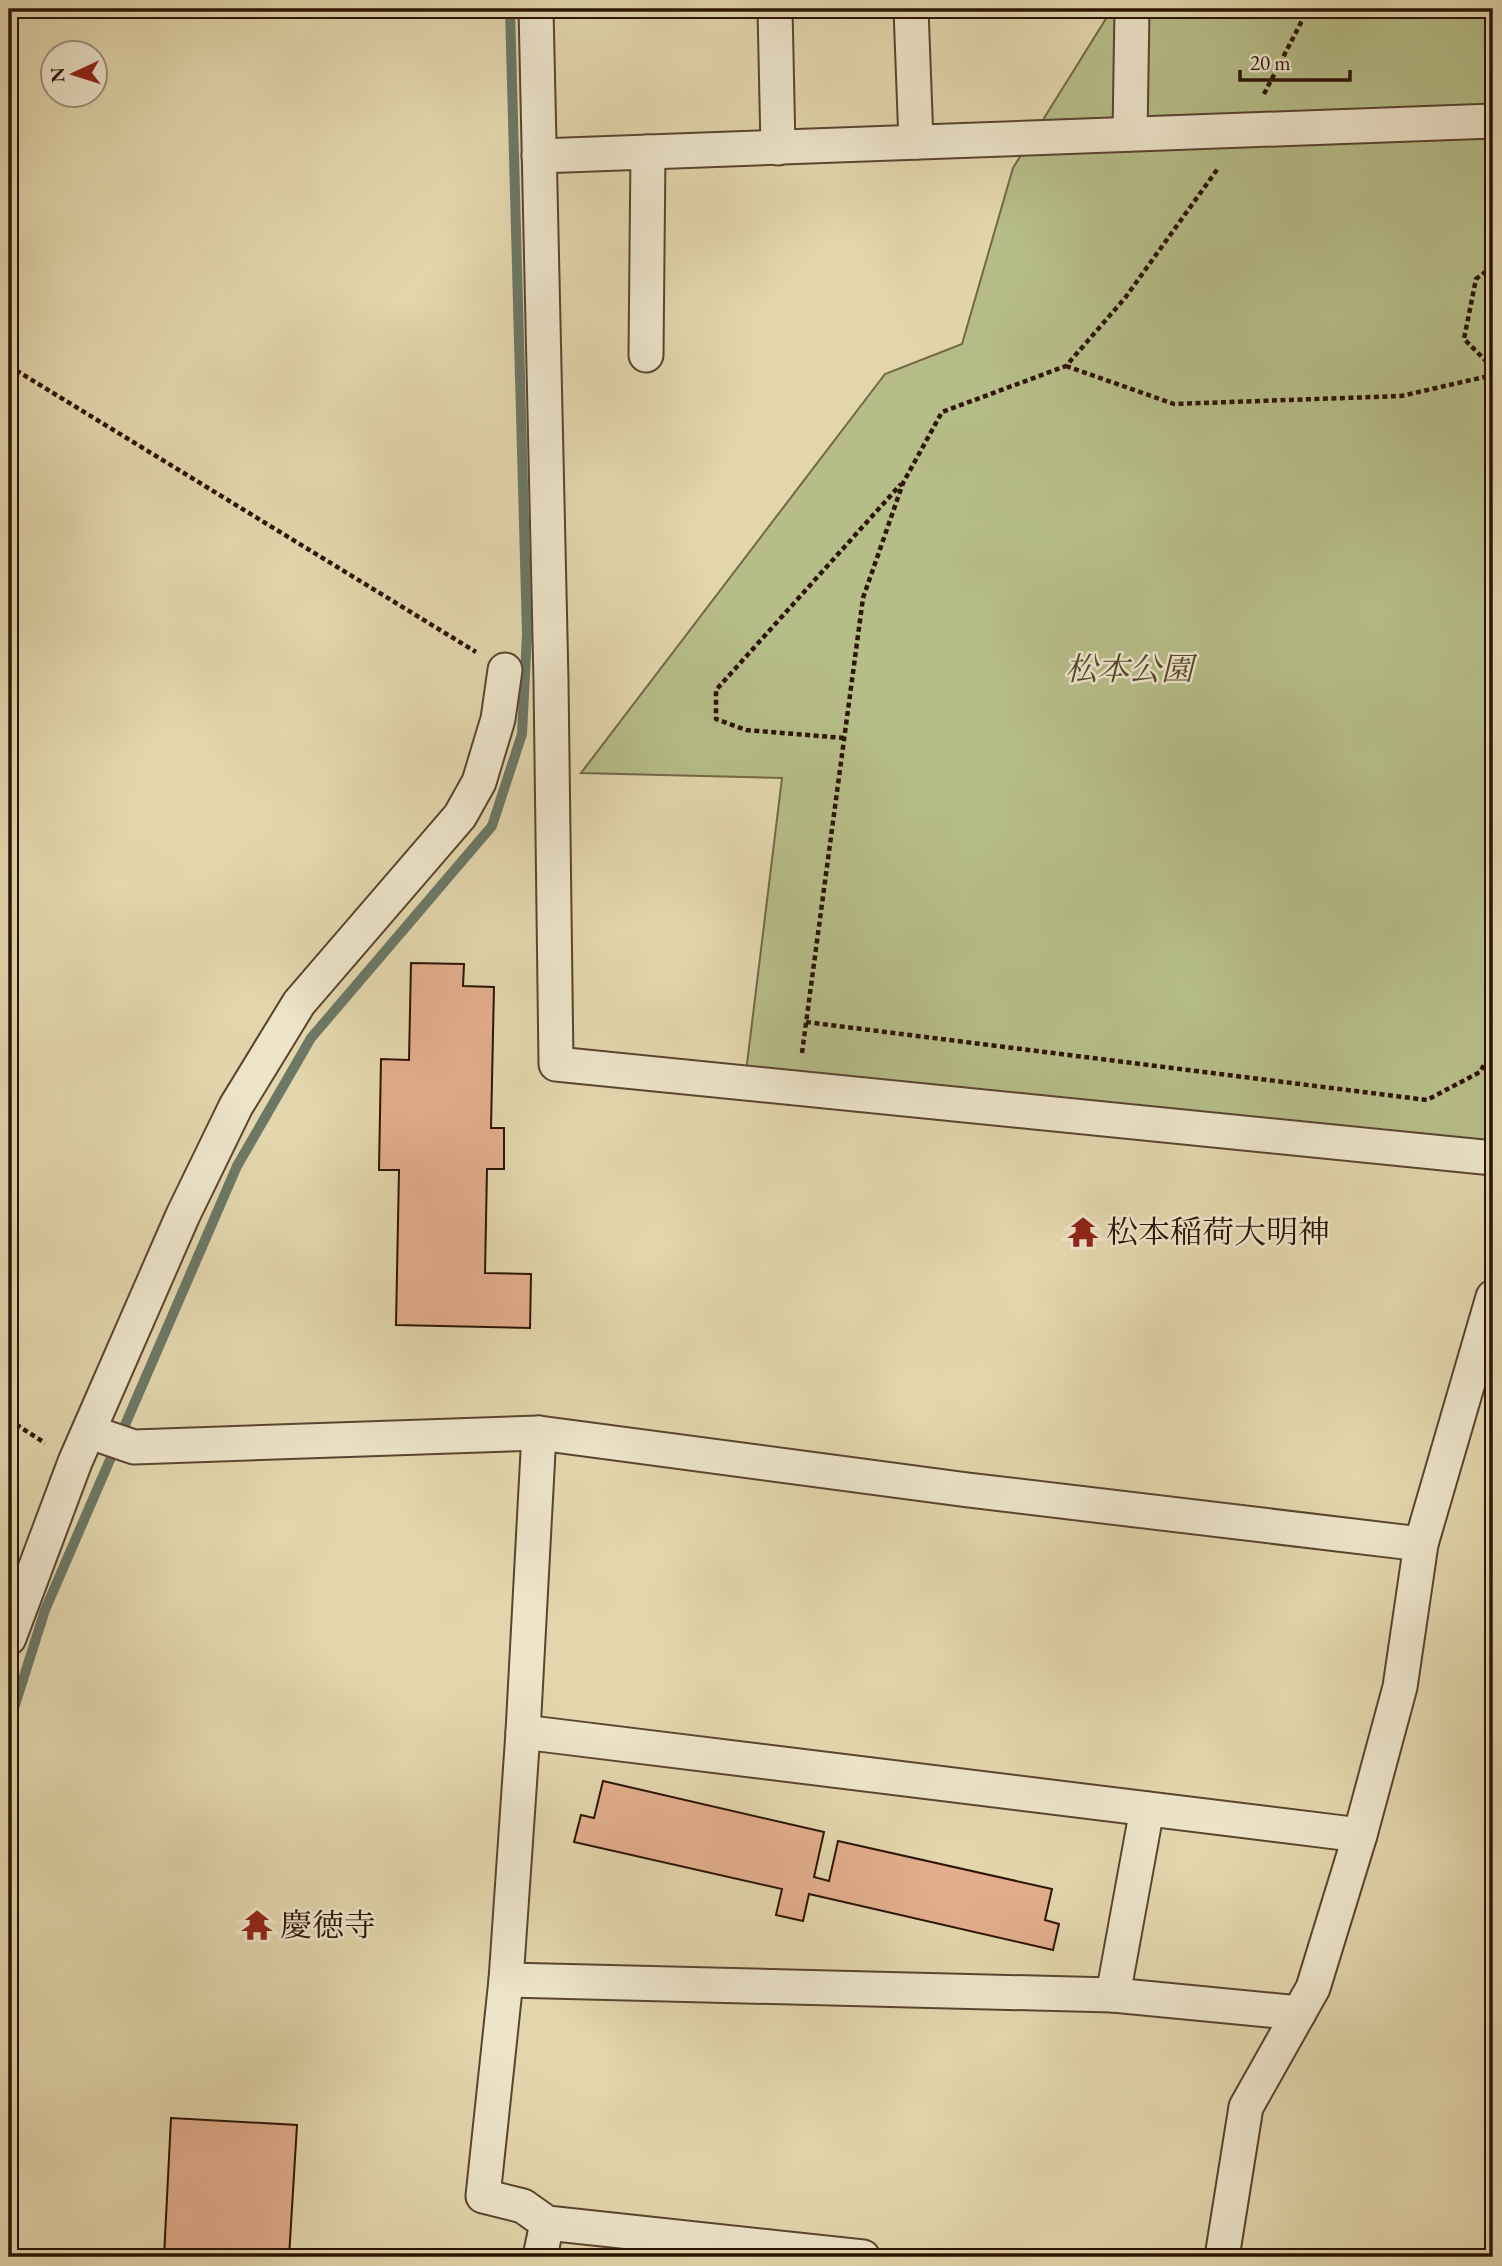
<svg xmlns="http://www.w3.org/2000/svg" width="1502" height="2266" font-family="'EB Garamond','Noto Serif JP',serif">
<rect width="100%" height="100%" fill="#e3d6ad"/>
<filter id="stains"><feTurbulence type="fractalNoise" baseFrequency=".00286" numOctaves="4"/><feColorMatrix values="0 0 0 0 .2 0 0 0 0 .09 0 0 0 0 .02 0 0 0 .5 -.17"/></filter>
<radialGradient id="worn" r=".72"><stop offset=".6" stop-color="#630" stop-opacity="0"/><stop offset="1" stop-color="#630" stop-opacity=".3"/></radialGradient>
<polygon fill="#b6bd88" stroke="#726847" stroke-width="2" points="1112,9 1493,9 1493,1145 746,1072 782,778 581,773 885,374 962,344 1013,168"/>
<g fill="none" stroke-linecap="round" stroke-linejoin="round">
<polyline stroke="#6c7866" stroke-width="10" points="9,1724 45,1610 237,1166 311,1038 492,826 522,734 527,634 510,9"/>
</g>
<g fill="#e3ae8d" stroke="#2d1406" stroke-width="2">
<polygon points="411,963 464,964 463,986 494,987 491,1128 504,1128 504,1169 487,1169 485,1273 531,1274 530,1328 396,1325 399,1170 379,1170 381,1059 409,1060"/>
<polygon points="603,1781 824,1832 814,1877 829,1881 838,1841 1052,1889 1045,1920 1059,1924 1053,1950 809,1894 803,1921 776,1915 782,1889 574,1842 581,1815 594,1818"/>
<polygon points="171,2118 297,2125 289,2257 164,2257"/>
</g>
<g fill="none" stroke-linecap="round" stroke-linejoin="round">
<defs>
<g id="street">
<polyline points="536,9 551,681 556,1064 1493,1158"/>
<polyline points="775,9 778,148"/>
<polyline points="911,9 916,142"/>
<polyline points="1130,134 1132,9"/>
<polyline points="539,156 1493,121"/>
<polyline points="646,355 648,152"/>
<polyline points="90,1432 134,1447 539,1433 968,1490 1421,1544"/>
<polyline points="539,1433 523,1732 506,1980 483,2196 523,2206 547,2223 863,2257"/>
<polyline points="9,1638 75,1462 183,1215 236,1106 299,1003 460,816 479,782 498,719 505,670"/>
<polyline points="523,1732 1360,1835"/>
<polyline points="506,1980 1113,1995 1147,1809"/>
<polyline points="1113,1995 1299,2013"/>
<polyline points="540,2257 547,2223"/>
<polyline points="1222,2257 1246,2107 1313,1988 1360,1835 1400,1687 1421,1544 1493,1297"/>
</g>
</defs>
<use href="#street" stroke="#5a4430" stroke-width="37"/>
<g stroke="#2d1406" stroke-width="4.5" stroke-dasharray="5 3.5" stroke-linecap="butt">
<polyline points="1264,94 1308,9"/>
<polyline points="1493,266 1476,279 1464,339 1493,368"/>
<polyline points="9,366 476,652"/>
<polyline points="1066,366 1174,404 1401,396 1493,375"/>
<polyline points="844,738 746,730 716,719 716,690 901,484"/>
<polyline points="806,1022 1427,1100 1480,1072 1493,1049"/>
<polyline points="802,1053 863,598 903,483 942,412 1066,366 1125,298 1219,167"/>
<polyline points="9,1420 45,1443"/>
</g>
<use href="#street" stroke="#ede4ca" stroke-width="33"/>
</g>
<defs>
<symbol id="temple-bare" viewBox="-9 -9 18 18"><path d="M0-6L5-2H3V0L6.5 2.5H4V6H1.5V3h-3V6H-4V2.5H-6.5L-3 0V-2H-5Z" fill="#8f2418" stroke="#ede4ca" stroke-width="2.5" paint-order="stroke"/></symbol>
</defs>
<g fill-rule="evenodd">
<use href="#temple-bare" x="1061" y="1210" width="44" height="44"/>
<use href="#temple-bare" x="235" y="1903" width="44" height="44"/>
</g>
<g text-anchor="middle" stroke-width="5" stroke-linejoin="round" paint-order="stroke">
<g font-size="32" font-style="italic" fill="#56472d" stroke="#ede4ca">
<text x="1129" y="680">松本公園</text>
</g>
<g font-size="32" fill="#2d1406" stroke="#ede4ca" text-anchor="start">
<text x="1106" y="1243">松本稲荷大明神</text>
<text x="280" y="1936">慶徳寺</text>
</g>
</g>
<rect width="1502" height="2266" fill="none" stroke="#e3d6ad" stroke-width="35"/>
<rect x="10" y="10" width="1481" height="2245" fill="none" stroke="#2d1406" stroke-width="3.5"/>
<rect x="18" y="18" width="1467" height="2231" fill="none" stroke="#2d1406" stroke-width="2"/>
<g transform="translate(74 74) rotate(266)"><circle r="33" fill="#ede4ca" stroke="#a0917c" stroke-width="2"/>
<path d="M0-5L12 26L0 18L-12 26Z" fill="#8f2418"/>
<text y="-10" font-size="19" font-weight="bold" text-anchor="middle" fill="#2d1406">N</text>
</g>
<path d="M1240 70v10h110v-10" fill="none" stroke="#2d1406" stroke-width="3.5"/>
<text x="1250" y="70" font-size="21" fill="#2d1406" stroke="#ede4ca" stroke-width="5" paint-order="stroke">20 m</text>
<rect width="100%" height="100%" filter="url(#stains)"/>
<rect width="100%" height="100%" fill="url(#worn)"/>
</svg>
